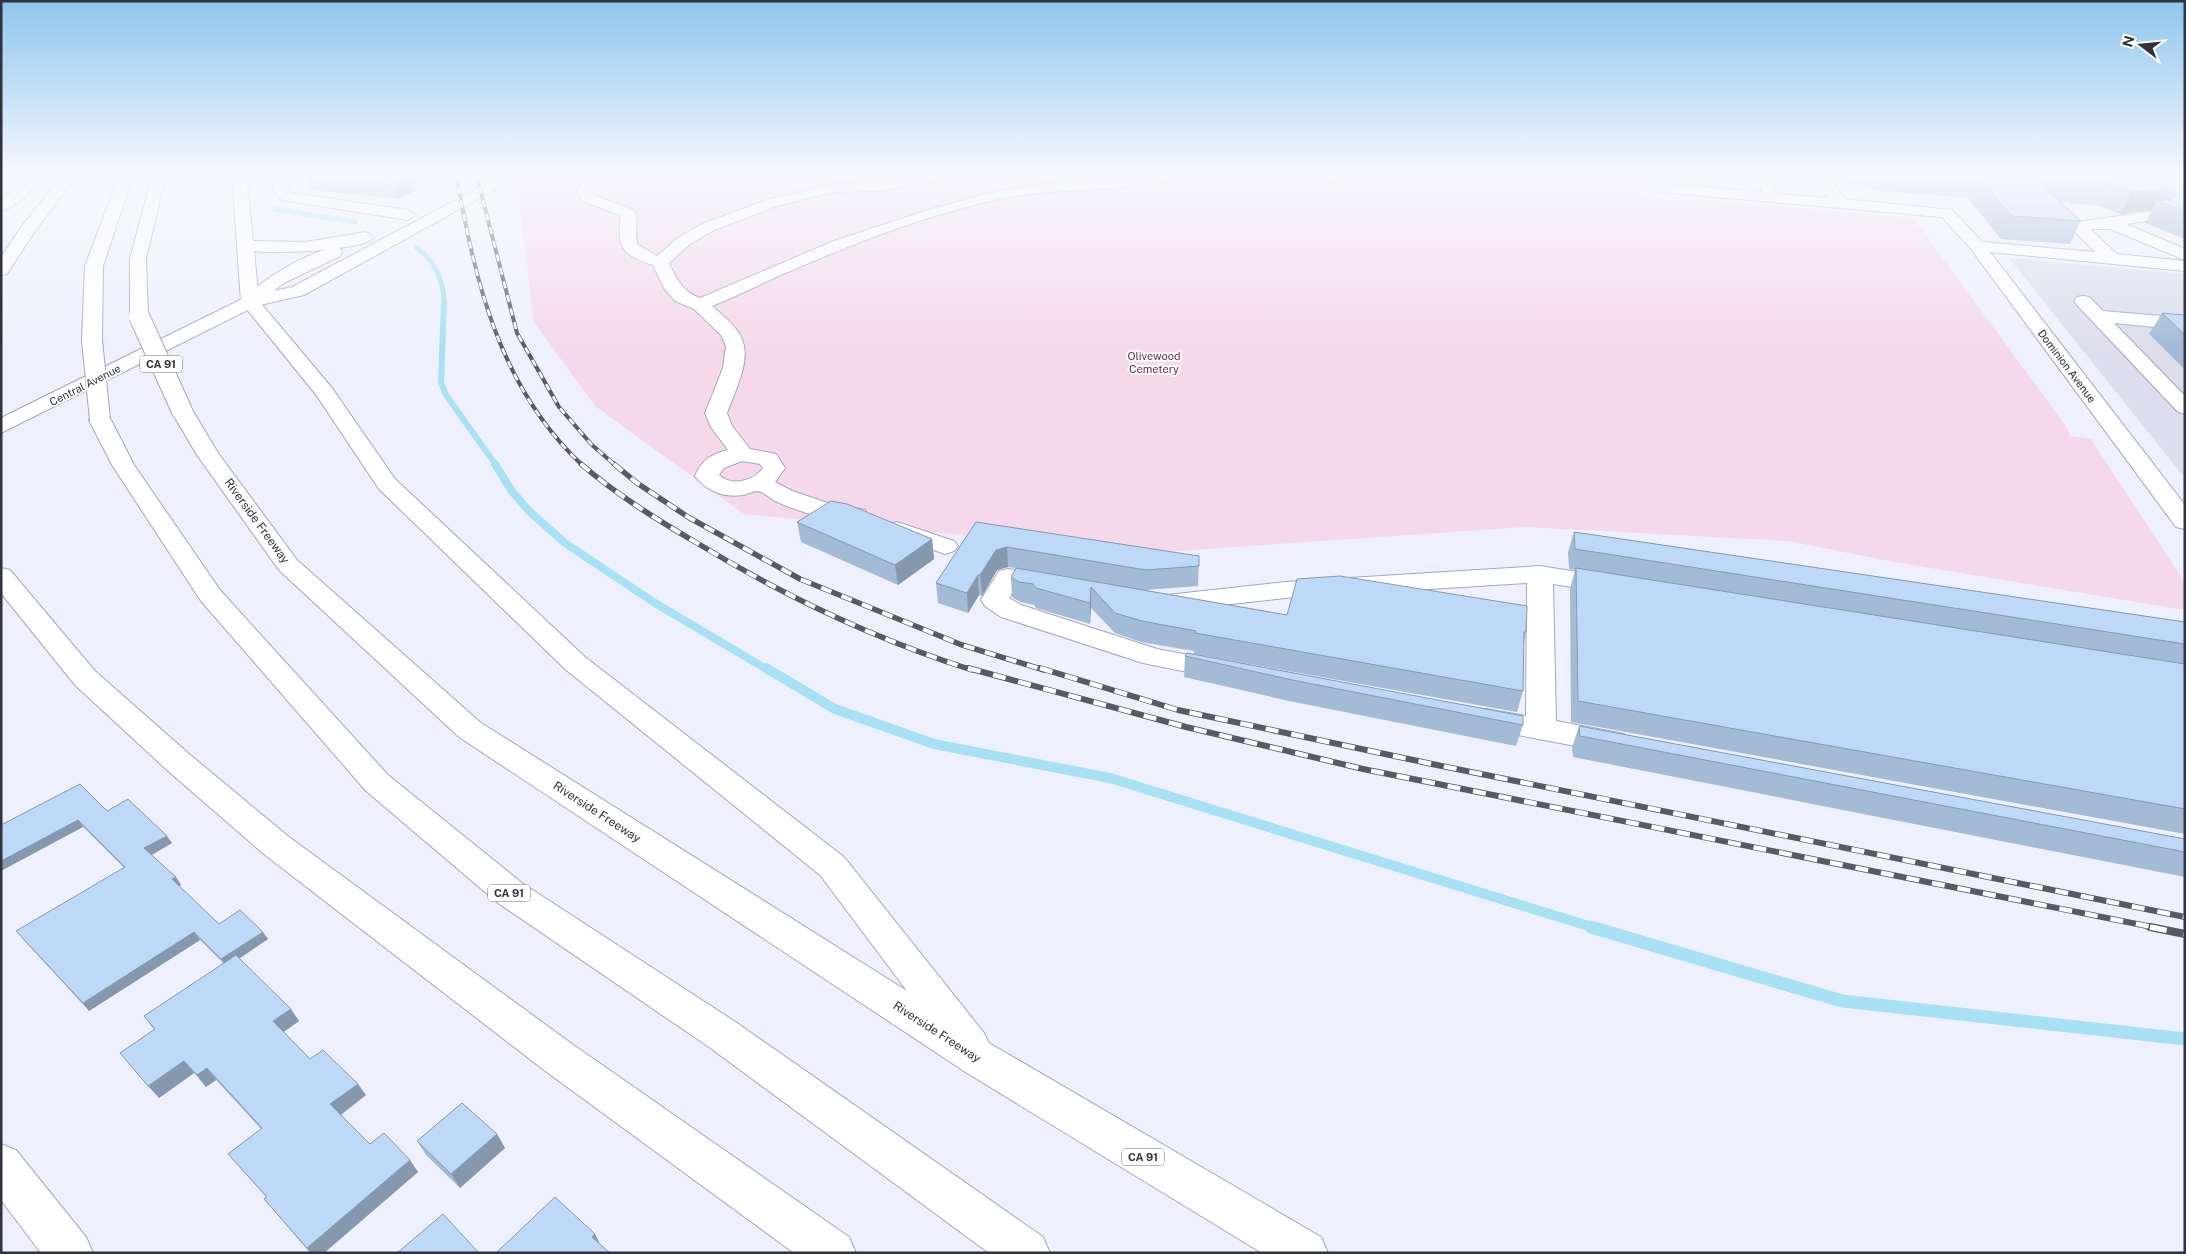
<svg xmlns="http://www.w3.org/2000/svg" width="2186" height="1254" font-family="'Public Sans',sans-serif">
<rect width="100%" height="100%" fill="#eef0fd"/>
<polygon fill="#dcdeed" points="2009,258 2185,274 2185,478"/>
<polygon fill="#f5d9ea" points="503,173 1634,173 1641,197 1691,201 1696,199 1913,218 2066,426 2070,436 2091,439 2185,583 2185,610 1894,562 1788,541 1525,527 1148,553 744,514 595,406 534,322 518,196"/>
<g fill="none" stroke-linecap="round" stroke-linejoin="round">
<g stroke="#a8e0f4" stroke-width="5">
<polyline points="275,209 355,222"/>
<path d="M417 248C434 260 444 281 444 302"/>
</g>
<polyline stroke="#a8e0f4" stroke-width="6" points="444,301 441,382 446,395 496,465"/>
<polyline stroke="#a8e0f4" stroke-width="8" points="495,464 511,490 529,511 565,543 655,603 768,670"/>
<polyline stroke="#a8e0f4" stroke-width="10" points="766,668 835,709 934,744 1110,778 1595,928"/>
<polyline stroke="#a8e0f4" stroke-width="13" points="1591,927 1842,1001 2185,1039"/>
<defs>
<g id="minor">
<path d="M21 173H35C37 191 17 206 1 211V200L18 186Z"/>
<polygon points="272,173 286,173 288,190 292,193 408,210 416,215 408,220 282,200 274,191"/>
<path d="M593 173H610L596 183 591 190 593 195 634 210C640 219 633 234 638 245L657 256 678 238 702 224 767 200 833 184 880 183 934 173H966L959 177 880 191 833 192 777 206 714 230 690 244 669 263C677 280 682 291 700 298L834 241 925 211 993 192 1044 184 1115 181 1166 173H1189L1187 176C1125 194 1062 186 999 199 935 213 870 237 809 263 776 276 745 293 712 306 720 313 729 320 735 328 757 352 736 387 727 413L732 426 750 449 776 454 785 468 775 482 792 491 828 503 865 510 868 515 865 520C841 526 797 511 775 501 770 498 763 492 758 491 754 491 747 494 743 495 724 498 706 491 695 476 701 460 712 454 728 450L711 427 705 413 723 368 726 346 721 335 694 309 675 301 664 288 653 265C623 256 616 247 621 215L582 201 577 190 586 177ZM742 461 760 464 763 468C753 481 732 487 719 475L724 468Z"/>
<path d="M1286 173C1301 173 1362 171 1370 182L1363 186 1293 177Z"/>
<polygon points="1649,173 1663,173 1666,184 1762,192 1754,173 1768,173 1778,194 1828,198 1814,173 1828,173 1844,199 1952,210 1982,242 2095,252 2071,228 2076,222 2155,211 2160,213 2163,216 2160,219 2126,224 2185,249 2185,260 2110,229 2090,229 2117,254 2185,261 2185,271 1990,252 2185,505 2185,529 2176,527 1971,249 1942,217 1660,192 1653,188"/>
<polygon points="2083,296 2089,297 2103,311 2185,318 2185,330 2114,323 2185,396 2185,414 2178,412 2077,305 2074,301 2077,297"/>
<polygon points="897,522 954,541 958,546 954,551 945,554 888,534 885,529 888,524"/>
<polygon points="1540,566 1609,577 1618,579 1622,585 1618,591 1609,593 1553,584 1556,721 1624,734 1628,742 1624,750 1613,753 1486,729 1475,726 1471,719 1475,712 1486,709 1526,716 1527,583 1285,598 1167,611 1158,609 1154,603 1158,597 1167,595 1285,582"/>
<polygon points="1008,569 1057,578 1061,584 1057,590 1048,592 1016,586 1009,598 1021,605 1157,649 1232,663 1236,670 1232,677 1222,679 1143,663 1001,617 985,606 981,600 999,571"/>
<polygon points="1,1144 16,1150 86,1237 93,1253 41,1253 1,1200"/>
</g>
<path id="major" d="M507 173H525L304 295 256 306 1 433V418L244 298 254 296 252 293C262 278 323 244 340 248L342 252 340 256 282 284 274 291 292 287Z"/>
<g id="highway">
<polygon points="64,173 79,173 35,231 7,274 1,275 1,257 22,226"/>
<polygon points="120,173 134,173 103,266 102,340 99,344 85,344 82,340 85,266"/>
<polygon points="157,173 171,173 162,191 146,259 148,316 146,320 132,320 130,316 130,259 148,191"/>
<path d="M232 173H246L253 241 306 242 366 232 374 237C365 251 273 254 254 251L259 301 332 388 395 479 585 657 844 857 984 1033 989 1043 1321 1237 1328 1253H1262L967 1073 459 737 279 570 197 455 171 411 174 406 182 405 190 406 218 453 297 560 481 723 907 991 820 875 565 669 379 489 317 396 241 302Z"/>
<polygon points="100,414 108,415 111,420 134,465 220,590 388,775 522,883 737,1023 1043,1237 1050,1253 989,1253 709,1047 498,903 366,791 201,601 112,465 89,420 92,415"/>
<polygon points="1,568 10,570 95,671 189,754 289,837 572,1044 849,1237 856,1253 794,1253 544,1070 265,855 167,770 75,685 1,593"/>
</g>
</defs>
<use href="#minor" stroke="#a3a5c3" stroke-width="2"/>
<use href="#major" stroke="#a3a5c3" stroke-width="2"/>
<use href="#highway" stroke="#a3a5c3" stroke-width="2"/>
<use href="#minor" fill="#fff" fill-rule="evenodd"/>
<use href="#major" fill="#fff" fill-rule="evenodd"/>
<use href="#highway" fill="#fff" fill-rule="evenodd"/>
<defs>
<g id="rail-far3">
<path d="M456 173C475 281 499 387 582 465"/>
<polyline points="476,173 517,333 559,407 592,445 615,465"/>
</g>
<g id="rail-far2">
<path d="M581 464C617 495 656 519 697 543 784 596 875 639 972 670"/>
<polyline points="614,464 637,483 688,517 800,579 962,645 1044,670"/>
</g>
<g id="rail-far1">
<polyline points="968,668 1186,727 1363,769 2157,928"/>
<polyline points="1040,668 1178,710 1432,764 2185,917"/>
</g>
<polyline id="rail" points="2150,927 2185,934"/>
</defs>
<use href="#rail-far3" stroke="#575965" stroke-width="4"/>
<use href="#rail-far2" stroke="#575965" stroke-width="5.5"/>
<use href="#rail-far1" stroke="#575965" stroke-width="6"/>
<use href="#rail" stroke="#575965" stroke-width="8"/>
<use href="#rail-far3" stroke="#fefefe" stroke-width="2.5" stroke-dasharray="7" stroke-linecap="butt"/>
<use href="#rail-far2" stroke="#fefefe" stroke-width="4" stroke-dasharray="11" stroke-linecap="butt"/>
<use href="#rail-far1" stroke="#fefefe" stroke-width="4.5" stroke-dasharray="13" stroke-linecap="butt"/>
<use href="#rail" stroke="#fefefe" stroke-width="5.5" stroke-dasharray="17" stroke-linecap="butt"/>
<defs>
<g id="highway-bridge">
<polyline points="139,316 182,411"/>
<polyline points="92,340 100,420"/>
</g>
</defs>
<use href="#highway-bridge" stroke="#a3a5c3" stroke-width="22" stroke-linecap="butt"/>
<use href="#highway-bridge" stroke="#fff" stroke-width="20"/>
</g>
<g fill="#a3bbd5">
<polygon points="307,173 414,173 416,190 398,199 312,190 306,176"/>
<polygon points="1700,173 1757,173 1755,180 1701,177"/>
<polygon points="1769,173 1819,173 1816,181 1772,177"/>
<polygon points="1829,173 2185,173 2185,239 2145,223 2152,210 2120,214 2099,206 2061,202 2081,221 2070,244 2001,239 1968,198 1871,190 1868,185 1836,183"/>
<polygon points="2162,313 2185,315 2185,370 2149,334"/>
<polygon points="797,522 932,539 934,559 898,585 801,542"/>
<polygon points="976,522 1199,556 1198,586 1145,590 1287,615 1526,632 1524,643 1523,691 1517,712 1194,654 1194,651 1141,642 1115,633 1091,608 1090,624 1036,608 1034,605 1020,602 1012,597 1011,577 1016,568 1008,567 997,570 982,596 979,595 968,613 938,603 936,583"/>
<polygon points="1574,532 2185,622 2185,834 1571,722 1570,589 1575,570 1569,569 1568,552"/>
<polygon points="1185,656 1523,725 1516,746 1289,701 1184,677"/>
<polygon points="1579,726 2185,839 2185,877 1573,757 1572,748"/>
<polygon points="107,811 172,843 151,855 176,877 181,885 179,886 219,924 268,939 239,958 299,1021 284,1032 310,1059 366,1095 341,1115 370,1144 418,1172 324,1253 310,1253 264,1199 266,1197 228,1154 261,1129 216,1080 206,1087 194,1073 159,1098 154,1030 144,1016 224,964 200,940 89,1011 22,938 124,868 83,827 1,825"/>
<polygon points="497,1134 505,1148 460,1188 426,1155 417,1141"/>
</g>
<g fill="#8598ae">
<polygon points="411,173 414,173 416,190 398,199 393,185"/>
<polygon points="2167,188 2160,202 2157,201 2152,210 2120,214 2132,192"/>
<polygon points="932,539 934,559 898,585 895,565"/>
<polygon points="1007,547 1008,567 997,570 982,596 980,575 996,550"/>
<polygon points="978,575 979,595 968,613 967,593"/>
<polygon points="1091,587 1091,608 1090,624 1090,603"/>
<polygon points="78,820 83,827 1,871 1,861"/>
<polygon points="167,836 172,843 150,856 144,848"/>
<polygon points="176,877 181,885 177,887 172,879"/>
<polygon points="194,932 200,940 89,1011 83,1003"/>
<polygon points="263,932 268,939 227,967 221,959"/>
<polygon points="291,1009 299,1021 282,1033 273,1021"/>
<polygon points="184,1061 194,1073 159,1098 148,1086"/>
<polygon points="207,1068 216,1080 206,1087 197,1075"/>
<polygon points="358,1084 366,1095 339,1116 330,1104"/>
<polygon points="497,1134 505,1148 460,1188 451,1174"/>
<polygon points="410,1160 418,1172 324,1253 311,1253 307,1248"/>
<polygon points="595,1234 602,1248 592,1237"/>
</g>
<g fill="#bed9f8" stroke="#8598ae">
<polygon points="307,173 411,173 412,176 393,185 306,176"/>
<polygon points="1934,173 2164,173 2182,175 2185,173 2185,211 2157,201 2172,199 2176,195 2173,190 2167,188 2132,192 2110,184 2034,178 2081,221 2012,216 1978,177"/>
<polygon points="2162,313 2185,315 2185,335"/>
<polygon points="831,501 847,504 932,539 895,565 797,522"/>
<polygon points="976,522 1199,556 1199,566 1146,570 1007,547 996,550 980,575 978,575 967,593 936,583"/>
<polygon points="1574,532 2185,622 2185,644 1575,549"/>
<polygon points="1016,568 1287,615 1297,579 1340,576 1527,606 1526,632 1524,632 1523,691 1195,633 1196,631 1142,621 1115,613 1091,587 1090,603 1036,588 1033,584 1019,582 1011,577"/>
<polygon points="1576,568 2185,664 2185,809 1578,701"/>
<polygon points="1187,653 1523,716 1523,725 1292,680 1185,656"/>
<polygon points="1579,726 2185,839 2185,852 1580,736"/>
<polygon points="80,784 107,811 128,799 167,836 144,848 176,877 172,879 219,924 240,910 263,932 221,959 194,932 83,1003 16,931 125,867 78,820 1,861 1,825"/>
<polygon points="236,955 291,1009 273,1021 310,1059 323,1050 358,1084 330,1104 370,1144 384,1133 410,1160 307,1248 264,1199 267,1197 228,1154 262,1128 207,1068 197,1075 184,1061 148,1086 120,1053 155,1029 144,1016"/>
<polygon points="462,1103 497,1134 451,1174 417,1141"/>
<polygon points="555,1197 595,1234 592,1237 610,1253 496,1253"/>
<polygon points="443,1214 479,1253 397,1253"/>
</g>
<linearGradient id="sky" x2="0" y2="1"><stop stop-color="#8ec6ed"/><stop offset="0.5" stop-color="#f7f8fe"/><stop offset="1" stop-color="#f7f8fe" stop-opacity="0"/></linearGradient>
<rect width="2186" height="349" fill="url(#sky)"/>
<g text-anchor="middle" stroke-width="4" stroke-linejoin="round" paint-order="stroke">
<g font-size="11" fill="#622c52" stroke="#fefefe">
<text x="1154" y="360">Olivewood<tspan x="1154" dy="13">Cemetery</tspan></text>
</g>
<g fill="#fefefe" stroke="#6e6f78" stroke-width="1">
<rect x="140" y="355.5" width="42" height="17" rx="4"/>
<rect x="488" y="884.5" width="42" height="17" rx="4"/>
<rect x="1122" y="1148.5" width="42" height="17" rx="4"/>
</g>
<g font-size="11" font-weight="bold" fill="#31323e">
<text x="161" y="368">CA 91</text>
<text x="509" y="897">CA 91</text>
<text x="1143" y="1161">CA 91</text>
</g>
<g font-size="11" fill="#31323e" stroke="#fefefe">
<text transform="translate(2067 366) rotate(53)" y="4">Dominion Avenue</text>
<text transform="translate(85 385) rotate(-27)" y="4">Central Avenue</text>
</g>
<g font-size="12" fill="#31323e" stroke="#fefefe">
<text transform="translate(257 521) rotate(54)" y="4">Riverside Freeway</text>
<text transform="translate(597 812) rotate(33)" y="4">Riverside Freeway</text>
<text transform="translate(937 1032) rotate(33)" y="4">Riverside Freeway</text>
</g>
</g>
<rect width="2186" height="1254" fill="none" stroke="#31323e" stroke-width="5"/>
<g transform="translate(2141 45) rotate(286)" stroke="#fefefe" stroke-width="4" paint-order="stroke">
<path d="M0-4L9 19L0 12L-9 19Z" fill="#31323e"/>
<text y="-8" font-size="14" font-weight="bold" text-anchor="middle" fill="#31323e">N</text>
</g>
</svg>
